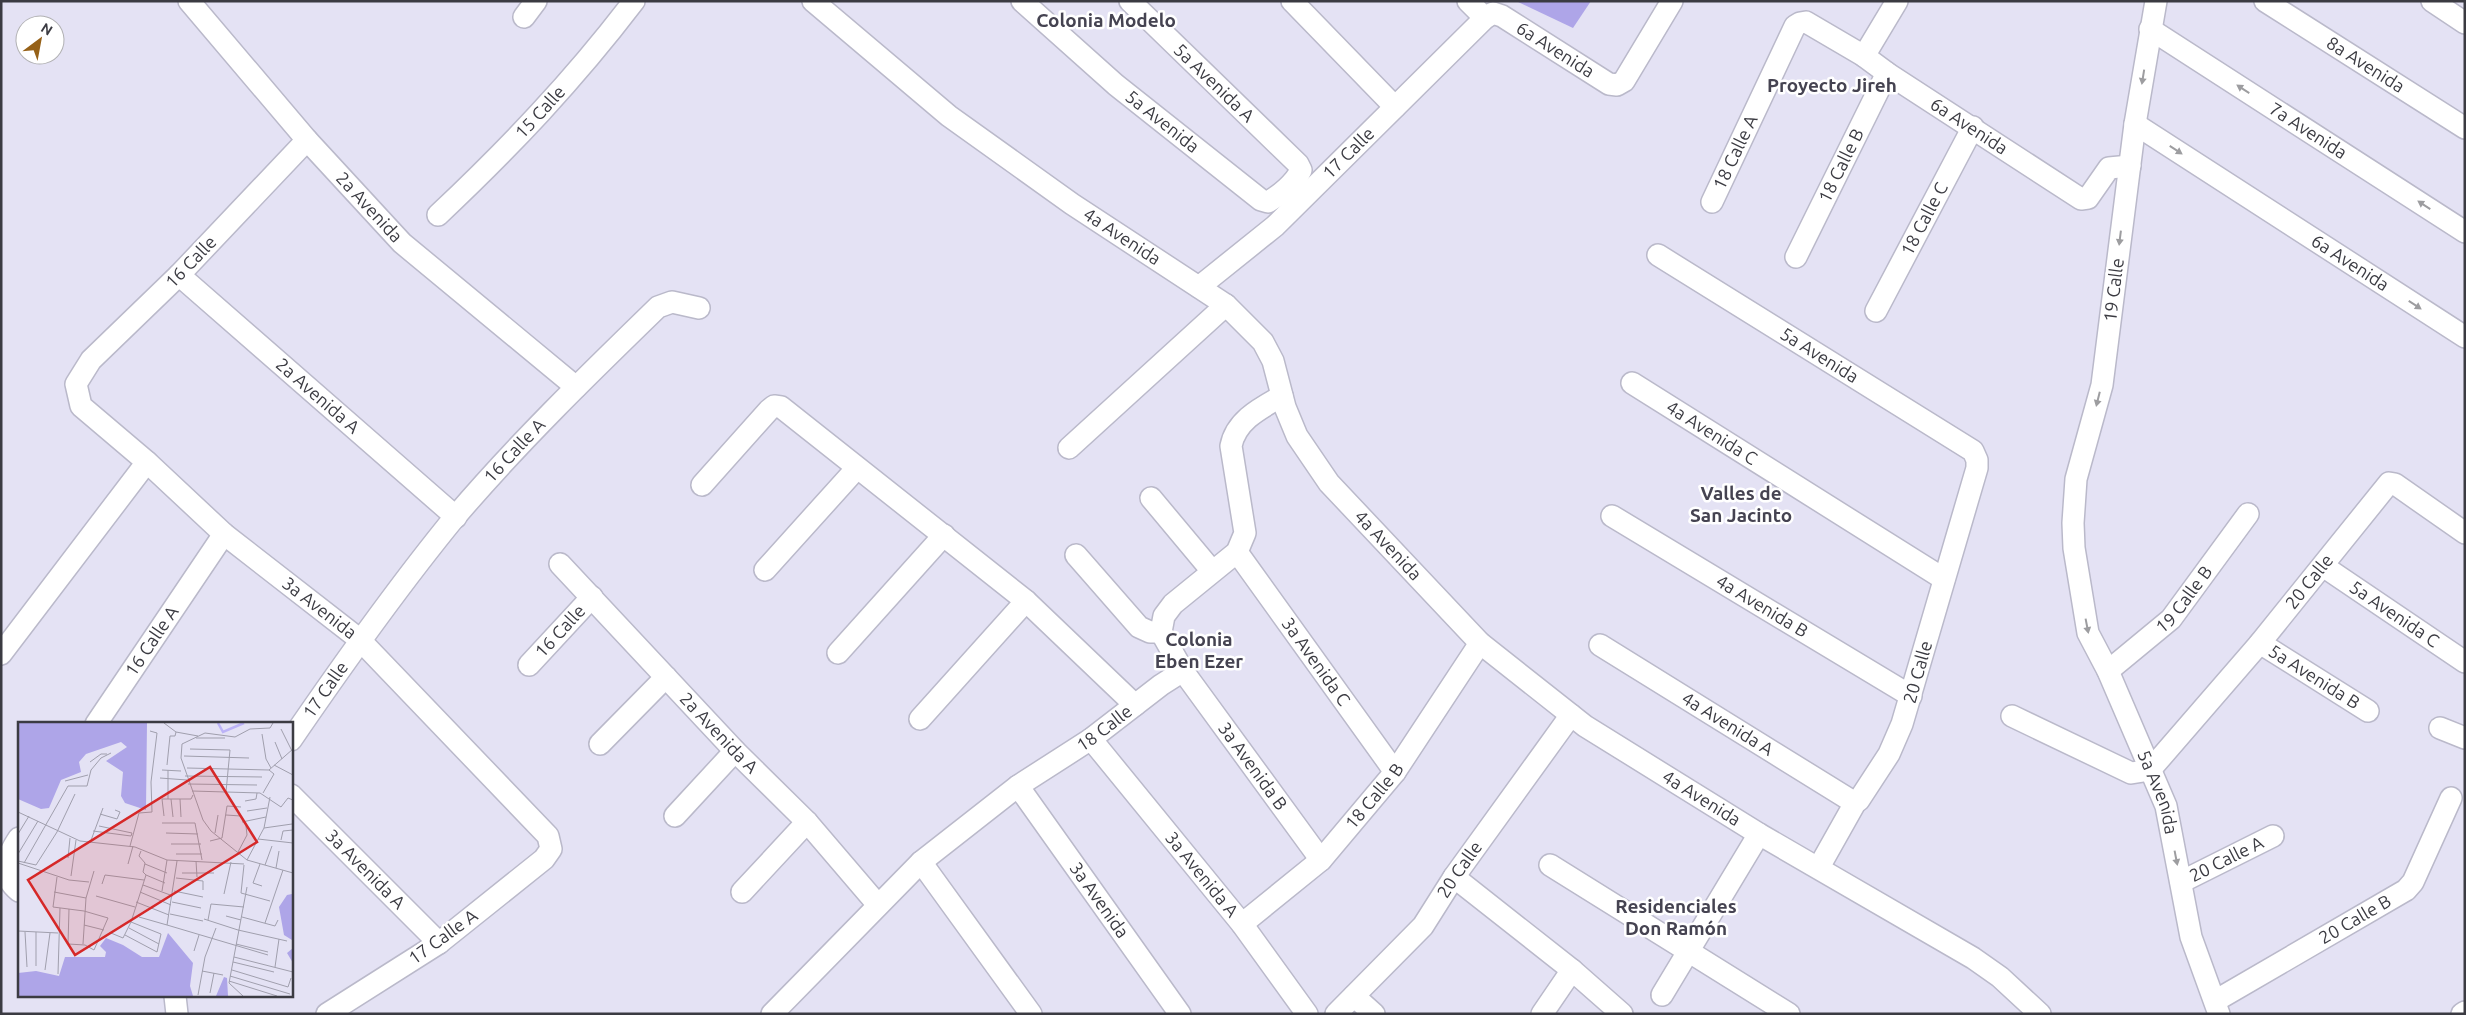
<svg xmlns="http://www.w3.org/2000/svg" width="2466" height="1015" font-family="Ubuntu,sans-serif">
<rect width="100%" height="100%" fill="#e4e2f4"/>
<polygon fill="#aea5e8" points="1516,1 1591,1 1573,28"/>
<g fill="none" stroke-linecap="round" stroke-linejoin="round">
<defs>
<g id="minor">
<path id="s1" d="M189 1 307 140 402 243 576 387"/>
<path id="s2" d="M813 1 949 116 1072 204 1226 305 1263 342 1273 361 1285 407 1297 436 1329 483 1480 643 1585 726 1759 834 1973 958 2000 977 2040 1014"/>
<path id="s3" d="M1022 1 1116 85 1261 200 1268 202C1280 195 1295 183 1301 170L1298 164 1130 1"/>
<polyline points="1292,1 1395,107"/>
<polyline points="1468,1 1485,18"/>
<path id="s4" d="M2156 1 2135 124 2102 385 2076 479 2073 523 2074 548 2088 633 2108 671 2166 806 2191 937 2219 1014"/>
<path id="s5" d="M2265 1 2465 128"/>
<polyline points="2432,1 2465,23"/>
<polyline points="524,17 536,1"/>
<path id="s6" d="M2150 29 2465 232"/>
<polyline points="1864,56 1897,1"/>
<path id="s7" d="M2135 124 2465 337"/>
<path id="s8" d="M307 140 179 275 91 360 76 384 81 406 147 462 224 534 359 639 548 836 551 849 544 859 439 943 327 1014"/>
<path id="s9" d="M1712 202 1795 26 1800 23 1806 22 1864 56 1887 73 2081 199 2088 198 2109 168 2130 166"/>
<path id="s10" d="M438 215C510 147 573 81 634 1"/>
<path id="s11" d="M1658 255 1973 451 1977 460V468L1902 724 1889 754 1859 800 1855 803 1819 867"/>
<path id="s12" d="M1796 257 1887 73"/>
<path id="s13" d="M179 275 456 517"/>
<path id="s14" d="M1199 287 1275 226 1485 18 1493 13 1502 16 1609 84 1617 85 1624 81 1672 1"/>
<path id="s15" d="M1876 311 1973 127"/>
<path id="s16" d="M1632 383 1944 579"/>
<polyline points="1069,448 1226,305"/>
<polyline points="702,485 769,410 774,406 781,407 1026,601 1135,705"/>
<polyline points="1151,498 1212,571"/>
<path id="s17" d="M1612 516 1911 696"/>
<path id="s18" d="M1237 552 1395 772"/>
<polyline points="1076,555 1139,627 1150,632 1161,632"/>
<path id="s19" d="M560 564 735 751 807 822 878 905"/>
<path id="s20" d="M2323 566 2465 662"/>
<polyline points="765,570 857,468"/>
<path id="s21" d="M2260 643 2368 711"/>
<path id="s22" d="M1600 645 1855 803"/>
<polyline points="838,653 944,535"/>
<polyline points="1,654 147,462"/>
<path id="s23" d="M529 665 592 597"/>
<path id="s24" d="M1183 671 1321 860"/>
<path id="s25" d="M2108 671 2171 619 2248 514"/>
<path id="s26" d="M2012 716 2131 773 2150 770 2260 643 2389 483 2395 484 2465 533"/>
<polyline points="920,719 1026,601"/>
<path id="s27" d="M96 724 224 534"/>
<polyline points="2440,728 2465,738"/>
<path id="s28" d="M1091 739 1242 924 1307 1014"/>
<path id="s29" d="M291 740C343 664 396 589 455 517 518 443 588 375 658 307L672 302 699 308"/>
<polyline points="600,744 666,677"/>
<path id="s30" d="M1018 786 1180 1014"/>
<path id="s31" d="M291 795 439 943"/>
<polyline points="675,816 735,751"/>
<path d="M19 838C6 857 0 876 19 891"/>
<polyline points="921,862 1031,1014"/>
<polyline points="1550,865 1789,1014"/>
<polyline points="1454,877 1572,970 1622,1014"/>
<path id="s32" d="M2181 882 2273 836"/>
<polyline points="742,892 807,822"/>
<path id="s33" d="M1242 924 1321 860 1395 772 1480 643"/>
<polyline points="1662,995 1759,834"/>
<polyline points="175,996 177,1014"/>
<polyline points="1354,996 1374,1014"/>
<path id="s34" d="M2215 1001 2406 890 2413 882 2451 798"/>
<path id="s35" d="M772 1014 921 862 1018 786 1091 739 1161 685 1183 671 1161 632 1164 616 1173 604 1237 552 1245 533 1231 446C1236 420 1261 408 1282 396"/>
<path id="s36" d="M1336 1014 1423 926 1454 877 1571 715"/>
<polyline points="1542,1014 1572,970"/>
<polyline points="2462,1014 2465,1012"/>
</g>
</defs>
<use href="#minor" stroke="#bab9ca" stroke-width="24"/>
<use href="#minor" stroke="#fff" stroke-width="21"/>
</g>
<defs><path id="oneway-solid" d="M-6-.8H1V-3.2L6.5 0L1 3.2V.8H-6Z" transform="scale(1.25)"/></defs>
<g fill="#9d9da0">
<use href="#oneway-solid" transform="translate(2143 77) rotate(99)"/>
<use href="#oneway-solid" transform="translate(2243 89) rotate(-147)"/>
<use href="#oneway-solid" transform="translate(2176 150) rotate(33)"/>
<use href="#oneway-solid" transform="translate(2424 205) rotate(-147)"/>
<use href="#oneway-solid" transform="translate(2120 238) rotate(97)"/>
<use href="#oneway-solid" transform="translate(2415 305) rotate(33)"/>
<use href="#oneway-solid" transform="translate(2098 399) rotate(104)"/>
<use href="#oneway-solid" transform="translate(2087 626) rotate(79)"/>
<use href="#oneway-solid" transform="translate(2176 858) rotate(79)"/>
</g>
<g text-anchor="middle" stroke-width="5" stroke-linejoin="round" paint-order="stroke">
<g font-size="18" fill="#3b3b42" stroke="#fff">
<text dy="6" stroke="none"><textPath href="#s14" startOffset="475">6a Avenida</textPath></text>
<text dy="6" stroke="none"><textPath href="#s5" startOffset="119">8a Avenida</textPath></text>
<text transform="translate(1214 83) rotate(44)" y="6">5a Avenida A</text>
<text dy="6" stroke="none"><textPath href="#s10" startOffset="145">15 Calle</textPath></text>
<text dy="6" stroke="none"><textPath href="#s3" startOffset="185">5a Avenida</textPath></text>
<text dy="6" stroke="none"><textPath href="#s9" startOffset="400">6a Avenida</textPath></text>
<text dy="6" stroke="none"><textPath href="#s6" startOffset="188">7a Avenida</textPath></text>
<text dy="6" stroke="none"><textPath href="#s9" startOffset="55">18 Calle A</textPath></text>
<text dy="6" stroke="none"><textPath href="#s14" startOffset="201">17 Calle</textPath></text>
<text dy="6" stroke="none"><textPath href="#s12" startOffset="102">18 Calle B</textPath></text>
<text dy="6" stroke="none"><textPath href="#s1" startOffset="274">2a Avenida</textPath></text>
<text dy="6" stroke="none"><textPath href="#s15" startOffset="104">18 Calle C</textPath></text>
<text dy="6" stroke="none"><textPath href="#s2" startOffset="389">4a Avenida</textPath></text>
<text transform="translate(191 262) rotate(-46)" y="6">16 Calle</text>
<text dy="6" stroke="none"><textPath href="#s7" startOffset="256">6a Avenida</textPath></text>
<text transform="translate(2114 290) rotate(-83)" y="6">19 Calle</text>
<text dy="6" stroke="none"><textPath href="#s11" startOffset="190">5a Avenida</textPath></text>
<text dy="6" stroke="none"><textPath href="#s13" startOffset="184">2a Avenida A</textPath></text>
<text dy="6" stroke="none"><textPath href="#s16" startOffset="94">4a Avenida C</textPath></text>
<text dy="6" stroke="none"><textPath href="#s29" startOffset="366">16 Calle A</textPath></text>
<text dy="6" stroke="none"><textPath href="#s2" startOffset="809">4a Avenida</textPath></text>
<text dy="6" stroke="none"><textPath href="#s26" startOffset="398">20 Calle</textPath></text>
<text dy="6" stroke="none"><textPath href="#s25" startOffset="105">19 Calle B</textPath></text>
<text dy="6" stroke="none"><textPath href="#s17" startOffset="175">4a Avenida B</textPath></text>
<text dy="6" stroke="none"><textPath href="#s8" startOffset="672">3a Avenida</textPath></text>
<text dy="6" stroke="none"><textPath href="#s20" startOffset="86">5a Avenida C</textPath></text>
<text dy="6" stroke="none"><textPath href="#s23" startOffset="46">16 Calle</textPath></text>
<text dy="6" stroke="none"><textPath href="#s27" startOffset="100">16 Calle A</textPath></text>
<text dy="6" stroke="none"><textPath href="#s18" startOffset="135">3a Avenida C</textPath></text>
<text transform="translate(1918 672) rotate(-74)" y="6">20 Calle</text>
<text dy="6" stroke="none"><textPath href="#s21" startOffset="64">5a Avenida B</textPath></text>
<text dy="6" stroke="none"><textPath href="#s29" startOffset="61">17 Calle</textPath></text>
<text dy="6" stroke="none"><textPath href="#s22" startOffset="150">4a Avenida A</textPath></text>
<text dy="6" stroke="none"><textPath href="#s35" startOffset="440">18 Calle</textPath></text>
<text dy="6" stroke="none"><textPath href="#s19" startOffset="232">2a Avenida A</textPath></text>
<text dy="6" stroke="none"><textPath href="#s24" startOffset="118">3a Avenida B</textPath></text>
<text dy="6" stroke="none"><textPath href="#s4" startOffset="815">5a Avenida</textPath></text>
<text dy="6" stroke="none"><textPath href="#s33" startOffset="185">18 Calle B</textPath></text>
<text dy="6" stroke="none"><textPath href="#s2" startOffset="1214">4a Avenida</textPath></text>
<text dy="6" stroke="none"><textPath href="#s32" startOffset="51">20 Calle A</textPath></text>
<text dy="6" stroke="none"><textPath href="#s31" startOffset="105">3a Avenida A</textPath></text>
<text dy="6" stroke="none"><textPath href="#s36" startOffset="191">20 Calle</textPath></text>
<text dy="6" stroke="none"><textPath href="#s28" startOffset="175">3a Avenida A</textPath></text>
<text dy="6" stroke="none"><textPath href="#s30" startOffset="140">3a Avenida</textPath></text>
<text dy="6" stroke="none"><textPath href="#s34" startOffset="162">20 Calle B</textPath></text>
<text transform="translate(443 937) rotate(-36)" y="6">17 Calle A</text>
</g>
<g font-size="19" font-weight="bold" fill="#454351" stroke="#fff">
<text x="1106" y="27">Colonia Modelo</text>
<text x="1832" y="92">Proyecto Jireh</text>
<text x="1741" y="500">Valles de<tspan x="1741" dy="22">San Jacinto</tspan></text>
<text x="1199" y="646">Colonia<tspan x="1199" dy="22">Eben Ezer</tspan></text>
<text x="1676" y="913">Residenciales<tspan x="1676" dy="22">Don Ramón</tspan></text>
</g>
</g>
<g transform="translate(18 722)">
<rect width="275" height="275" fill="#e4e2f4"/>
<path d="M0 1H129L128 88 107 81 103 74 105 50 88 39 109 25 103 20 68 32 61 40 63 50 43 58 31 86 23 87 0 77ZM274 172 275 173V241L269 231 275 226 274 218 266 213 261 185 269 173ZM150 211 175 241 172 264 175 274H0V251L18 249 41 254 47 235H87L88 230 82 224 88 216 105 223 124 235H141ZM206 255 209 256 210 274H198Z" fill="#aea5e8"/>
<path fill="none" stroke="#bcb3f7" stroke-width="2.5" d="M200 1 205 10 226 1"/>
<path fill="none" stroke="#a09fad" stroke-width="1" d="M146 1 158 10 180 14M255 1 252 6 232 7 217 15 187 11 164 22 163 36 185 98 193 109 229 138 275 151M263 7 274 29M244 12 248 37 253 46M178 16H207M257 20 264 37M172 27 212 28 208 70M166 34 231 36M72 40 83 32H89M149 43 152 14H157L158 10M256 43 275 53M169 46 251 48 275 27M144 48 163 49M150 48V77M167 54 244 55M142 56 169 58M47 59 70 53M170 62 239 63M174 69 242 71 263 85 270 76 275 78M245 71 256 52 251 48M153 77 155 95M162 77 163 95M227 79 238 77 239 71M229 89 249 86M0 90 62 119 117 125 149 138 226 142M82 92 99 97 102 90 97 88M208 93 223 94M146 94 144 77H173L175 73M224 100 248 95M144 101H177L184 138M246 106 274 102M75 109 113 114 114 111 81 104M148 111 180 112M197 111 200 93M0 112 11 94M240 117 275 121M263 118 265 109 275 108M192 119 204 116 209 84 223 85M72 121 85 86M153 122H183M112 124 121 91 134 90 133 60 139 11 132 9M220 130 229 113 228 104M0 132 20 99M158 132H184M50 136 52 116M229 138 246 106 252 75M0 139 18 143 39 110 57 72M178 139 179 155M0 141 51 158 71 160M6 141 50 64H69L73 48 83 36 93 31M110 142 115 124M127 142 149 151M242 142 235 161 244 164M226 143 223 171 252 179M247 143 254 124M258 146 261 129M164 151H196M128 153 147 161M53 154 58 118M39 155 35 185 66 189 90 196 76 228 67 223 50 222 51 187M158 156 185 159V168M84 162 87 153 126 158M125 163 155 174M144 169 149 138M156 169 185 175M36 170 68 176M122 170 153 183M206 172 213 140M78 174 117 185M118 180 151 193M154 180 183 186M152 192 185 199M208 194 223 198M121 195 149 203M224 195 257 204 260 198M186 197 220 208 269 219M190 198 193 182 226 185M247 201 265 148M66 203 86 208M149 203 250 233M149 203 159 139M111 206 141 222M0 209 40 211M7 210 9 245M18 210V244M93 211 105 216 113 200 128 153 125 150 127 141 121 134 123 129M107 213 139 230 143 212 113 200M65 222 68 176 76 149M218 222 250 230M176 229 181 213M216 235 275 250M215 240 256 250M257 245 261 217M27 248 32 211M214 248 270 265 273 256M184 249 205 253M40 252 42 186M212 254 272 272M211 259 259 274M192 271 196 251M180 273 187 235 198 206M225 274 211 261 229 165"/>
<path fill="#d62828" fill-opacity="0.15" stroke="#d62828" stroke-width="2.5" d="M192 45 239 120 57 233 10 158Z"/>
<rect width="275" height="275" fill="none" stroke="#3b3b42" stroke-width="2.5"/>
</g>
<rect width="2466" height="1015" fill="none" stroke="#3b3b42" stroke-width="5"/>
<g transform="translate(40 40) rotate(32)"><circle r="24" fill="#ffffff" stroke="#b1b1b3"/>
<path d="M0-4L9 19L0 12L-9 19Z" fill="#966118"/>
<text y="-8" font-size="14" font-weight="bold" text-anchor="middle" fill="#3b3b42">N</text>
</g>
</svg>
